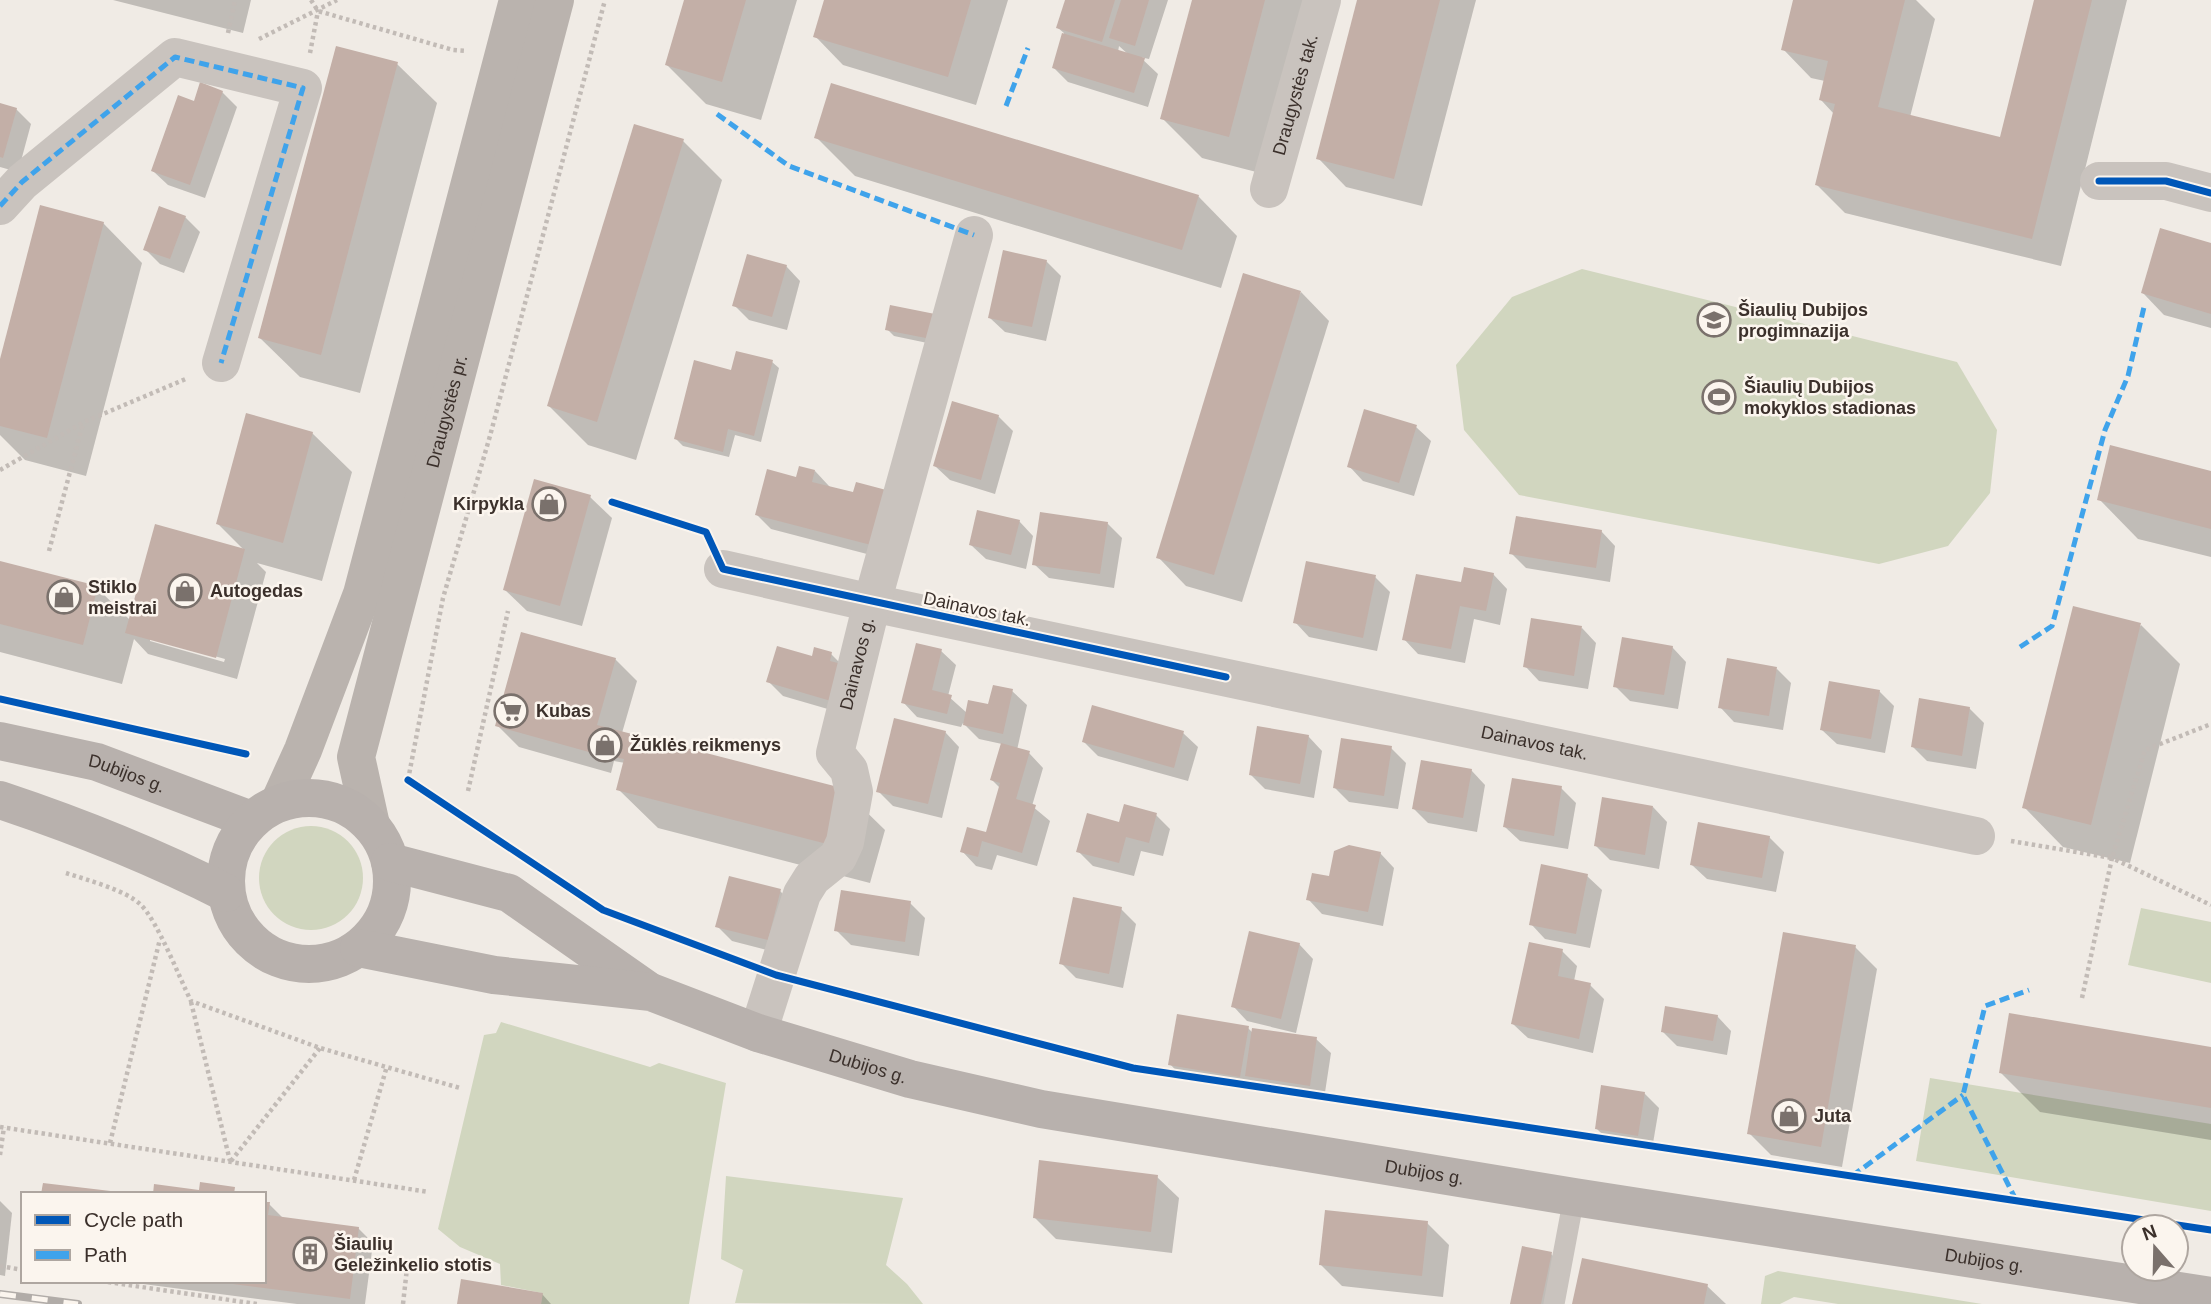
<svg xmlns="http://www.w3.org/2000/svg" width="2211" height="1304" font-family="Arial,sans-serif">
<rect width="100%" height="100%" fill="#f0ebe5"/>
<g fill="#d1d6bf">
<polygon points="1582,269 1957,362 1997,430 1990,493 1948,546 1879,564 1519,495 1464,430 1456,365 1512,297"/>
<circle cx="311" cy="878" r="52"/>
<polygon points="2141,908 2211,922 2211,983 2128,965"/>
<polygon points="501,1022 650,1067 659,1063 726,1083 689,1304 541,1304 542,1293 501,1285 500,1264 460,1247 438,1229 484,1035 496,1033"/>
<polygon points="1930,1078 2211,1124 2211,1211 1916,1161"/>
<polygon points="726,1176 903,1198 886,1265 907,1284 923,1304 735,1303 743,1270 721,1259"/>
<polygon points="1778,1271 1982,1304 1838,1304 1794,1297 1780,1304 1761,1304 1765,1276"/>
</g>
<g fill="#0003" fill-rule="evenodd">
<polygon points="113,0 251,0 243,33"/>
<polygon points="686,0 797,0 761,120 706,104 667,65"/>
<polygon points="826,0 1008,0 976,105 843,65 815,36"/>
<path d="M1067 0H1168L1149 59 1140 57 1158 74 1148 107 1068 82 1054 68 1064 33 1058 28ZM1119 46 1129 55 1118 52Z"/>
<polygon points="1194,0 1314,0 1268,175 1202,158 1162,118"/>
<polygon points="1359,0 1476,0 1422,206 1346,187 1318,158"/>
<polygon points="1795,0 1916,0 1935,19 1910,117 2001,139 2036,0 2127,0 2061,266 1845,213 1817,185 1834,114 1821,100 1825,81 1811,78 1783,49"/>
<polygon points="397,64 437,103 360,393 300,377 260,338"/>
<polygon points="222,92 237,107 205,198 168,185 153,171 195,103"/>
<polygon points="0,105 16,109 31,124 18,172 0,167"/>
<polygon points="816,137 1198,196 1237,236 1221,288 855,176"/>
<polygon points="683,141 722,180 636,460 588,445 549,406"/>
<polygon points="185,217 200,232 184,273 160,264 145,249"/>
<polygon points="103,223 142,263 86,476 25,460 0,435 0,366"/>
<polygon points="2211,245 2211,328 2164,315 2143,293"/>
<polygon points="1046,261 1061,276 1046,341 1005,332 990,318"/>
<polygon points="786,266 800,281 787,330 749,320 734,305"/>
<polygon points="1301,292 1329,321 1242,602 1186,586 1158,557"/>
<polygon points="891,307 937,345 894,336 887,329"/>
<polygon points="772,362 779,368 761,442 735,435 729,457 683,446 676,439 732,372"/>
<polygon points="998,416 1013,431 995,494 950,480 935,466"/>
<polygon points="1416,427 1431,441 1414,496 1363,481 1349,466"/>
<path d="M312 433 352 472 322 581 257 563 266 572 237 679 148 654 134 639 122 684 0 652V563L97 588 130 620 244 550 218 524ZM150 638 225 659 224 662 150 641Z"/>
<polygon points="815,471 829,486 890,560 771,529 757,515 798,479"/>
<polygon points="2211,473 2211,557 2138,539 2099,499"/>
<polygon points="590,497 612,518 582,626 527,611 505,590"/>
<polygon points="1019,521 1033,536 1026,569 986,559 971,545"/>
<polygon points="1107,523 1122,538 1114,588 1049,578 1034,564"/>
<polygon points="1601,531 1615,546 1610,582 1526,568 1511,553"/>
<polygon points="1493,574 1507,589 1500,625 1474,619 1465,663 1418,654 1404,639 1462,584"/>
<polygon points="1375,577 1390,592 1377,651 1309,637 1295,622"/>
<polygon points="2141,625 2180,664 2130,863 2063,847 2024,807"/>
<polygon points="1582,628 1596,643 1588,689 1539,681 1525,666"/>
<polygon points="1672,647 1686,662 1678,709 1630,701 1615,686"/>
<polygon points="941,651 956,665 948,696 967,713 990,706 1012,691 1027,705 1017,750 1029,753 1043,768 1032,806 1050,821 1037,866 997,855 992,870 976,866 962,851 987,834 1000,788 992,780 1002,744 979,739 963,723 961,727 917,717 903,702"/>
<polygon points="831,654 846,669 845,714 783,696 768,681 813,658"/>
<polygon points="615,659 637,681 622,733 845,791 885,830 870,883 658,828 618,789 625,763 614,761 611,773 519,747 497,725"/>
<polygon points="1777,669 1791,683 1783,730 1734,722 1720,707"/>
<polygon points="1879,691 1894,706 1885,753 1837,744 1822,730"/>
<polygon points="1969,708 1984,723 1976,769 1927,761 1913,747"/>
<polygon points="945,732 959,747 942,818 893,806 878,791"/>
<polygon points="1183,733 1198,747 1188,781 1098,756 1084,742"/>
<polygon points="1308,736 1322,751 1314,798 1265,789 1251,775"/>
<polygon points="1391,748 1406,763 1398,809 1349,802 1334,787"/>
<polygon points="1471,770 1485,785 1477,832 1428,823 1414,809"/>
<polygon points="1561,788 1576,803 1568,849 1520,841 1505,827"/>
<polygon points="1653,807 1667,822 1659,869 1610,860 1596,846"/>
<polygon points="1156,815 1170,829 1163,856 1141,851 1134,876 1093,866 1078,851 1120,824"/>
<polygon points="1769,837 1784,852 1776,892 1707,879 1692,865"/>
<polygon points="1380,853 1394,868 1383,926 1322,914 1308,899 1331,878"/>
<polygon points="1587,876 1602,890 1590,948 1545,939 1531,924"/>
<polygon points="780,891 795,906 782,954 732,941 717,926"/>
<polygon points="910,903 925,918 919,956 851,945 836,930"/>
<polygon points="1121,909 1136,924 1123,988 1076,978 1061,963"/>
<polygon points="1299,944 1313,959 1296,1033 1247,1021 1233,1006"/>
<polygon points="1855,947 1877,969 1842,1167 1771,1155 1749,1133"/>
<polygon points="1562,951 1577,966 1574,981 1590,985 1604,999 1593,1053 1528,1038 1513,1024"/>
<polygon points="1717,1016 1731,1031 1727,1055 1677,1046 1663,1032"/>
<polygon points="1248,1028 1253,1033 1316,1039 1331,1053 1324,1099 1261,1090 1256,1085 1255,1091 1184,1079 1170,1064"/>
<polygon points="2211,1048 2211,1140 2040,1112 2001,1073"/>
<polygon points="1644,1093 1659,1108 1652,1149 1611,1143 1597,1129"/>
<polygon points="1157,1177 1179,1198 1172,1253 1056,1239 1034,1217"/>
<polygon points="0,1201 12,1213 5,1276 0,1275"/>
<polygon points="264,1203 269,1204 284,1219 358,1228 373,1243 365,1304 297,1304 120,1281 264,1281"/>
<polygon points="1427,1223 1449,1245 1443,1297 1342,1286 1320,1264"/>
<polygon points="1551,1254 1565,1268 1558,1304 1512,1304"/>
<polygon points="1707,1286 1726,1304 1574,1304"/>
<polygon points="542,1294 551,1304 459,1304"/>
</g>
<g fill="#c3afa7">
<polygon points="684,0 746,0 722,82 665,65"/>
<polygon points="824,0 971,0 948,77 813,37"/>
<polygon points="1065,0 1115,0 1102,42 1056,28"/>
<polygon points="1121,0 1149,0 1135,46 1109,38"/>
<polygon points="1192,0 1265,0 1229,137 1160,119"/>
<polygon points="1357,0 1440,0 1394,179 1316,159"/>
<polygon points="1793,0 1905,0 1878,107 2000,137 2034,0 2092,0 2032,239 1815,185 1835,104 1819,100 1828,61 1781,50"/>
<polygon points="1062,33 1145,58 1134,93 1052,68"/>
<polygon points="336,46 398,62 321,355 258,338"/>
<polygon points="200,82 223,91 190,185 151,171 178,95 194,101"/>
<polygon points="831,83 1199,195 1182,250 814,138"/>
<polygon points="0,103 17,108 3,158 0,157"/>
<polygon points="634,124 684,139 597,422 547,406"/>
<polygon points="40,205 104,222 47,438 0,426 0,359"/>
<polygon points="159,206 186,216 170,259 143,250"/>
<polygon points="2160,228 2211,243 2211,314 2141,293"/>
<polygon points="1003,250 1047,260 1032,327 988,318"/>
<polygon points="747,254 787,265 772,317 732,306"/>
<polygon points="1243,273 1301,291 1214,575 1156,558"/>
<polygon points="890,305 935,314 931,339 885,330"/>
<polygon points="736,351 773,360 754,436 728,429 723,452 674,439 694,360 731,370"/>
<polygon points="952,401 999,415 981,480 933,466"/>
<polygon points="1364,409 1417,425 1399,483 1347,467"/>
<polygon points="246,413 313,432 283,543 216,524"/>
<polygon points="2110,445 2211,471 2211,529 2097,500"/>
<polygon points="799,466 815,470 812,482 853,492 856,482 890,491 875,546 755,515 767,469 796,477"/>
<polygon points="534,479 591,495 560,606 503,590"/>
<polygon points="977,510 1020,520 1011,555 969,545"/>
<polygon points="1040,512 1108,522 1100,574 1032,565"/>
<polygon points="1516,516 1602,530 1596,568 1509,554"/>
<polygon points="155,524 245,549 216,658 125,633"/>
<polygon points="0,561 98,586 83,645 0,624"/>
<polygon points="1306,561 1376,575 1363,638 1293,623"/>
<polygon points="1464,567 1494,573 1486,611 1460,606 1451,649 1402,640 1416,574 1461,582"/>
<polygon points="2073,606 2141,623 2091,825 2022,808"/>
<polygon points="1531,618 1582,626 1574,676 1523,667"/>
<polygon points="521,632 616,658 597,725 846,789 831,845 616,790 624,759 589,752 495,726"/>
<polygon points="1622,637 1673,646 1664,695 1613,687"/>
<polygon points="916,643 942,649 932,690 952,695 947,714 901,703"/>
<polygon points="777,646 812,656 814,647 832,652 830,661 842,664 831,701 766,682"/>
<polygon points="1727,658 1777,667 1769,716 1718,708"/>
<polygon points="1829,681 1880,690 1871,739 1820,730"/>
<polygon points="993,685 1013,689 1003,734 963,725 968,700 988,704"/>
<polygon points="1919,698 1970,707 1962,756 1911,747"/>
<polygon points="1092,705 1184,731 1174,768 1082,742"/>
<polygon points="894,718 946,731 928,804 876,792"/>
<polygon points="1257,726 1309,735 1300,784 1249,775"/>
<polygon points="1341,738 1392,746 1384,796 1333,788"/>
<polygon points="1001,743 1030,751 1016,799 1036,805 1022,853 982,841 978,857 960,852 967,827 986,832 1000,783 990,780"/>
<polygon points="1421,760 1472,769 1463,818 1412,809"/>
<polygon points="1512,778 1562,786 1554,836 1503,827"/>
<polygon points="1602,797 1653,806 1645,855 1594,846"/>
<polygon points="1124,804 1157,813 1149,843 1126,837 1119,863 1076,852 1087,813 1119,822"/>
<polygon points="1698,822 1770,836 1762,878 1690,865"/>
<polygon points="1349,845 1381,852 1368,912 1306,900 1312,873 1329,876 1334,851"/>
<polygon points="1541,864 1588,874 1576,934 1529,925"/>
<polygon points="729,876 781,889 768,940 715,927"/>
<polygon points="841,890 911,901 905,942 834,931"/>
<polygon points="1073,897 1122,907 1109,974 1059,964"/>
<polygon points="1249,931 1300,943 1281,1019 1231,1007"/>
<polygon points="1783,932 1856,945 1821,1147 1747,1134"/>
<polygon points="1529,942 1563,949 1558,976 1591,983 1579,1039 1511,1024"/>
<polygon points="1665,1006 1718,1015 1713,1041 1661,1032"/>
<polygon points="2009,1013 2211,1047 2211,1108 1999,1073"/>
<polygon points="1177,1014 1249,1026 1240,1077 1168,1065"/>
<polygon points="1252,1028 1317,1037 1310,1086 1245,1076"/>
<polygon points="1601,1085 1645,1092 1638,1136 1595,1129"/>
<polygon points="1039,1160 1158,1175 1151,1232 1033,1218"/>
<polygon points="200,1182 235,1187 234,1194 153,1194 154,1184 199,1190"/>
<polygon points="43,1183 119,1192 119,1194 41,1194"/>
<polygon points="264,1202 270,1202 268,1215 359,1227 350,1299 225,1283 264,1281"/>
<polygon points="1325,1210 1428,1221 1422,1276 1319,1265"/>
<polygon points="1522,1246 1552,1252 1541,1304 1510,1304"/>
<polygon points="1582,1258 1708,1284 1704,1304 1572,1304"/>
<polygon points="461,1279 543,1293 541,1304 457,1304"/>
</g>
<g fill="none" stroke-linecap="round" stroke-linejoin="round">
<g stroke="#c2bbb6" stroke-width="4.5" stroke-dasharray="3.5 3.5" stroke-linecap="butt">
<polyline points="311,0 318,11 453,50 466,51"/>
<polyline points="228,33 235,0"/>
<polyline points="259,39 337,0"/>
<polyline points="310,53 318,11"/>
<polyline points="0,470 84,422 188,378"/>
<polyline points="49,551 83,423"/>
<polyline points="408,780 443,598 490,436 605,0"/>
<polyline points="468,791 508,611"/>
<polyline points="2011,841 2112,858 2145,750 2211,724"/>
<path d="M66 873C87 880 126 890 141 905 158 922 179 977 191 1001L320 1048 460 1088"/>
<polyline points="2082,998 2112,858 2211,905"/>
<polyline points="191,1002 230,1161"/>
<polyline points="0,1127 429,1192"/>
<polyline points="110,1143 160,939"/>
<polyline points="0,1155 4,1127"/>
<polyline points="231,1161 320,1048"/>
<polyline points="354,1180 387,1066"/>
<polyline points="0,1266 23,1270"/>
<polyline points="101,1281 257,1304"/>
<polyline points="403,1304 408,1259"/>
</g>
<polyline stroke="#c9c3be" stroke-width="21" points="1554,1304 1574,1197"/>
<g stroke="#c9c3be" stroke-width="38">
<polyline points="2099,181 2166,181 2211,193"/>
<path id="s1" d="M1269 189 1322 0"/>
<polyline points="0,206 22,182 175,57 303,88 221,363"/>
<path id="s2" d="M723 569 872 603 1976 836"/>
<path id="s3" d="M758 1033 802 894 812 878 838 857 845 842 854 792 849 770 835 753 872 603 974 235"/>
</g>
<g stroke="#bab3ae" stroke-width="38">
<polyline points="279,803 303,750 362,594 518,0"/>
<path id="s4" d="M371 825 356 757 555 0"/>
</g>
<g stroke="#b8b1ad" stroke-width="38">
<path id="s5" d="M0 741 97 762 251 820"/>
<circle cx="309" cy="881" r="83"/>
<path d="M0 800C78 826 153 856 226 893"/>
<polyline points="390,862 509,893 646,989"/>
<path id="s6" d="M359 948 494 975 651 992 758 1033 910 1079 1041 1109 1574 1197 2211 1296"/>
</g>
<defs>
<polyline id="rail" points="0,1294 78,1304"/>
</defs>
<use href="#rail" stroke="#b1aca8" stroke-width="8"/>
<use href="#rail" stroke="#fbf5ee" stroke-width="5" stroke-dasharray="16" stroke-linecap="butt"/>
<g stroke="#3fa3eb" stroke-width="5" stroke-dasharray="10 5" stroke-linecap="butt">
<polyline points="1006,106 1028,48"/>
<polyline points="717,114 789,166 974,235"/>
<polyline points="0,206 22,182 175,57 303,88 221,363"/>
<polyline points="2020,647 2052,626 2105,430 2128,376 2144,307"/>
<polyline points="1852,1176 1963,1095"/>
<polyline points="2016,1200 1963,1095 1985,1006 2029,990"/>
</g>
<defs>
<g id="cycleway">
<polyline points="2099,181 2166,181 2211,193"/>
<polyline points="612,502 706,532 723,569 1226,677"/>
<polyline points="0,699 246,754"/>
<polyline points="408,780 603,910 776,975 1133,1068 2211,1230"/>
</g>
</defs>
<use href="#cycleway" stroke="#fbf5ee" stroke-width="11"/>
<use href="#cycleway" stroke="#0057b8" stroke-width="7"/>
</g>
<defs>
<symbol id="school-ring" viewBox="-11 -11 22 22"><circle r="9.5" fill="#fbf5ee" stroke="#7a716c" stroke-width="1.5"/><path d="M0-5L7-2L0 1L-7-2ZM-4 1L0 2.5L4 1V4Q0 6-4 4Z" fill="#7a716c"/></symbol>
<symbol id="stadium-ring" viewBox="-11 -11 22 22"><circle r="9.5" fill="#fbf5ee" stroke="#7a716c" stroke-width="1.5"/><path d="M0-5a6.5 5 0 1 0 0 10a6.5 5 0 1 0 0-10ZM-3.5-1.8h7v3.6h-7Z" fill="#7a716c"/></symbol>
<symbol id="shop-ring" viewBox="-11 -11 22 22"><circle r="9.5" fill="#fbf5ee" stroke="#7a716c" stroke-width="1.5"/><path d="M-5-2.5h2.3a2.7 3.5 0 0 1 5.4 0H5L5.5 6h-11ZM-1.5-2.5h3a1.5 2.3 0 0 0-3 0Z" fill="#7a716c"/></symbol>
<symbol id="supermarket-ring" viewBox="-11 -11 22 22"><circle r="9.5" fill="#fbf5ee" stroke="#7a716c" stroke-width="1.5"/><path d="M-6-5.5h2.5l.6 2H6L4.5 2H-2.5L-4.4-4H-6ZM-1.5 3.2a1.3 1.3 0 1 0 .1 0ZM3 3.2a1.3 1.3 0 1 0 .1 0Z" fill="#7a716c"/></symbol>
<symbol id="building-ring" viewBox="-11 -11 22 22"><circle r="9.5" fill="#fbf5ee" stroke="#7a716c" stroke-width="1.5"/><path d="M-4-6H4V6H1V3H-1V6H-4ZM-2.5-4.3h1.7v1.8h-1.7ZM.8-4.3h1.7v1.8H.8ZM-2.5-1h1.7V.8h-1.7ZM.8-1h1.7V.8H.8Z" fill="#7a716c"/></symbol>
</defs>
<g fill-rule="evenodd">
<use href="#school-ring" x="1695" y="301" width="38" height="38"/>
<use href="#stadium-ring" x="1700" y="378" width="38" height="38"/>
<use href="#shop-ring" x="530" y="485" width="38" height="38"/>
<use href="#shop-ring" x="166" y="572" width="38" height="38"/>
<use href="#shop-ring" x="45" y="578" width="38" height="38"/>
<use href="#supermarket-ring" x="492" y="692" width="38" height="38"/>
<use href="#shop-ring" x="586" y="726" width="38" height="38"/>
<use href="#shop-ring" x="1770" y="1097" width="38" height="38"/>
<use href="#building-ring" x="291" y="1235" width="38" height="38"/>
</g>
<g text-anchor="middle" stroke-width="5" stroke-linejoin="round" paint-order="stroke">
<g font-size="18" fill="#3b302b" stroke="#fbf5ee">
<text dy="6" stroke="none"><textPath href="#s1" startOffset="98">Draugystės tak.</textPath></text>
<text dy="6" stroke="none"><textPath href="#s4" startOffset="427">Draugystės pr.</textPath></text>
<text transform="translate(977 609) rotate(12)" y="6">Dainavos tak.</text>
<text dy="6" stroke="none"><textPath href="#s3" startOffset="402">Dainavos g.</textPath></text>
<text dy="6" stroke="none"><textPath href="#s2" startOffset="830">Dainavos tak.</textPath></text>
<text dy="6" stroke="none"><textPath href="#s5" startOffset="131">Dubijos g.</textPath></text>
<text dy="6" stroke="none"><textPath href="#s6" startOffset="525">Dubijos g.</textPath></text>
<text dy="6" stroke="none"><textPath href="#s6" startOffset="1092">Dubijos g.</textPath></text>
<text dy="6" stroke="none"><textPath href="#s6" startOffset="1659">Dubijos g.</textPath></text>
</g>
<g font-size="18" font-weight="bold" fill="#3b302b" stroke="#fbf5ee" text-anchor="start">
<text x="1738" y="316">Šiaulių Dubijos<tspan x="1738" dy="21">progimnazija</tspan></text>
<text x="1744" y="393">Šiaulių Dubijos<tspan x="1744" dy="21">mokyklos stadionas</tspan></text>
<text x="524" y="510" text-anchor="end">Kirpykla</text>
<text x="88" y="593">Stiklo<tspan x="88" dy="21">meistrai</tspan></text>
<text x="210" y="597">Autogedas</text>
<text x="536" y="717">Kubas</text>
<text x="630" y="751">Žūklės reikmenys</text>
<text x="1814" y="1122">Juta</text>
<text x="334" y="1250">Šiaulių<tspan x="334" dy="21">Geležinkelio stotis</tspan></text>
</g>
</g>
<rect x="21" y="1192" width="245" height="91" fill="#fbf5ee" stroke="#aea6a0" stroke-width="2"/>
<rect x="35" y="1215" width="35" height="10" fill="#0057b8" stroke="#aea6a0" stroke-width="2"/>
<text x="84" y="1227" font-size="21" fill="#3b302b">Cycle path</text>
<rect x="35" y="1250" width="35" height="10" fill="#3fa3eb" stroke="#aea6a0" stroke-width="2"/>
<text x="84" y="1262" font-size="21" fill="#3b302b">Path</text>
<g transform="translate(2155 1248) rotate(340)"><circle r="33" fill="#fbf5ee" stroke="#aea6a0" stroke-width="2"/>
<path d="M0-5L12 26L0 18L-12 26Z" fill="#7a716c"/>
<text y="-10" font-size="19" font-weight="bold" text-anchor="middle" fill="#3b302b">N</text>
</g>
</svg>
